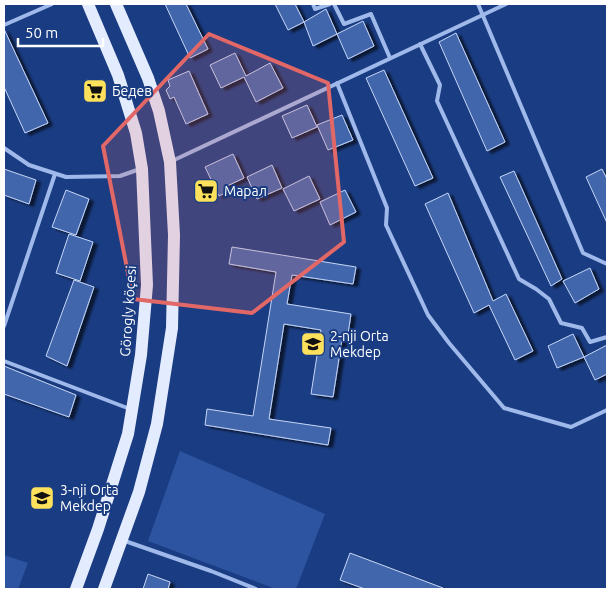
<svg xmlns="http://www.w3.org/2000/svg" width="611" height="593" font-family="Ubuntu,sans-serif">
<defs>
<filter id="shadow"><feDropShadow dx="4.5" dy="2.5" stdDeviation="1" flood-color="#0009"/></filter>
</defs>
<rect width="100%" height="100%" fill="#1a3c82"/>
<g fill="#2d54a1">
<polygon points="180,451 325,514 296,589 276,589 148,541"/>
<polygon points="4,555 28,563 18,589 4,589"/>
</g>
<g fill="#4366ac" stroke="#c4d6f8" filter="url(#shadow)">
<polygon points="165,4 186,4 208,49 190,58"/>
<polygon points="275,4 295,4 304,22 288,30"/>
<polygon points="326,9 337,34 313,46 304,22"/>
<polygon points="363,21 374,46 348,59 337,34"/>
<polygon points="4,29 48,123 25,133 4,87"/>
<polygon points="456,33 505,142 487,151 439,42"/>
<polygon points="235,53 246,76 270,63 283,88 256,102 244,77 221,88 210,65"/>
<polygon points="384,70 433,178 415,186 366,78"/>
<polygon points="189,71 208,114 186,124 174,97 170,99 166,90 170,86 168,80"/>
<polygon points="307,105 317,127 292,138 282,116"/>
<polygon points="342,115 353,140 328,150 317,125"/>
<polygon points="233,154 244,178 225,187 227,192 219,196 205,167"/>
<polygon points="272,165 282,188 257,199 247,177"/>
<polygon points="4,169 36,180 29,204 4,195"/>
<polygon points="602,169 607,179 607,223 586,177"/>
<polygon points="514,171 562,279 551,286 500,177"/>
<polygon points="309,176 320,199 294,211 283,189"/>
<polygon points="66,190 89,199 76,235 52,227"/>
<polygon points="345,190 356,212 330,225 320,202"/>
<polygon points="448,193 493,301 506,294 533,351 515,360 489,305 474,313 425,204"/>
<polygon points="69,234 93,242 80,281 56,273"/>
<polygon points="232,247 356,267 353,284 292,275 287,304 351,314 348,334 343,333 333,397 311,394 321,330 284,324 269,419 331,428 328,445 205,425 207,409 253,416 276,272 229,264"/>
<polygon points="590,268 599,289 575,303 563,281"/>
<polygon points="74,280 94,287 67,366 46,356"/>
<polygon points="573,334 584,357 557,368 548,346"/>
<polygon points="607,345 607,374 595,380 584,357"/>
<polygon points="4,366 76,395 69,417 4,394"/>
<polygon points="350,553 443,588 443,589 365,589 340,580"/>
<polygon points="148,574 170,582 168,589 143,589"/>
</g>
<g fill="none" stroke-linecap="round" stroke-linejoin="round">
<g stroke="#9fb9eb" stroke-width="4">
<polyline points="313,4 315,9 330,4"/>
<polyline points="334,4 344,24 371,14 390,58"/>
<polyline points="478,4 583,253 607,264"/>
<polyline points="4,25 52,4"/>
<polyline points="420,44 440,85 437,101 519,279 536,289 549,299 561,323 582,328 590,342 607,337"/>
<polyline points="337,83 387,208 386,225 428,315 449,343 504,408 571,427 607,410"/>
<polyline points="4,148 29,165 66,177 120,176 140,169"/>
<polyline points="172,161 506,4"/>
<polyline points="4,326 55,174"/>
<polyline points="4,361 130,409"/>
<polyline points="125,541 211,571 256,589"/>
</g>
<g stroke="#e3ebff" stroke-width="12">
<polyline points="76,589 98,529 128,434 141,355 147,285 142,169 136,133 118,75 88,4"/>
<polyline points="104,589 139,492 157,424 172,328 174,235 170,162 159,111 148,78 116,4"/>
</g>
</g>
<path fill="#e26868" fill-opacity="0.2" stroke="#e26868" stroke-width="4" stroke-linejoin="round" d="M209 34 328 83 344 242 252 313 133 299 103 146Z"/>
<defs>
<symbol id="supermarket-square" viewBox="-11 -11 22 22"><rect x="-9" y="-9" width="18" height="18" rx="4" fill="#fde05b" stroke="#1a3c82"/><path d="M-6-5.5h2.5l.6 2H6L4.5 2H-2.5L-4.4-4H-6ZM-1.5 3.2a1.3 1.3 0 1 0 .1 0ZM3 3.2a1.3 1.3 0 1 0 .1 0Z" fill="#111"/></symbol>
<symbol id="school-square" viewBox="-11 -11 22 22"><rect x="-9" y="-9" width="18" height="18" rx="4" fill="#fde05b" stroke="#1a3c82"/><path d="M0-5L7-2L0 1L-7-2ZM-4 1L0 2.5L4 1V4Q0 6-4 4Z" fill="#111"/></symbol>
</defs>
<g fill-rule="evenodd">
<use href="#supermarket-square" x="81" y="77" width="28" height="28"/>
<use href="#supermarket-square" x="192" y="177" width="28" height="28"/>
<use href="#school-square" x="299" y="330" width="28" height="28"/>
<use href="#school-square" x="28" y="484" width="28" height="28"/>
</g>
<g text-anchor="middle" stroke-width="4" stroke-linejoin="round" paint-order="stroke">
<g font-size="14" fill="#fff" stroke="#1a3c82" text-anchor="start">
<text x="112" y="96">Бедев</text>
<text x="224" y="196">Марал</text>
<text x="330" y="341">2-nji Orta<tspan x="330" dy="16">Mekdep</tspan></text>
<text x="60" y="495">3-nji Orta<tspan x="60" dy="16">Mekdep</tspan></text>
</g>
<g font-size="14" fill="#fff" stroke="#1a3c82">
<text transform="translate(128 311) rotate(-86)" y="5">Görogly köçesi</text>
</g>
</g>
<rect width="611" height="593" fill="none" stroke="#ffffff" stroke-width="10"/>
<path d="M18 38v8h85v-8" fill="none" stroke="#ffffff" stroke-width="2.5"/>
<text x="25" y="38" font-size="15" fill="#ffffff" stroke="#1a3c82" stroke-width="4" paint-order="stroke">50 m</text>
</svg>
